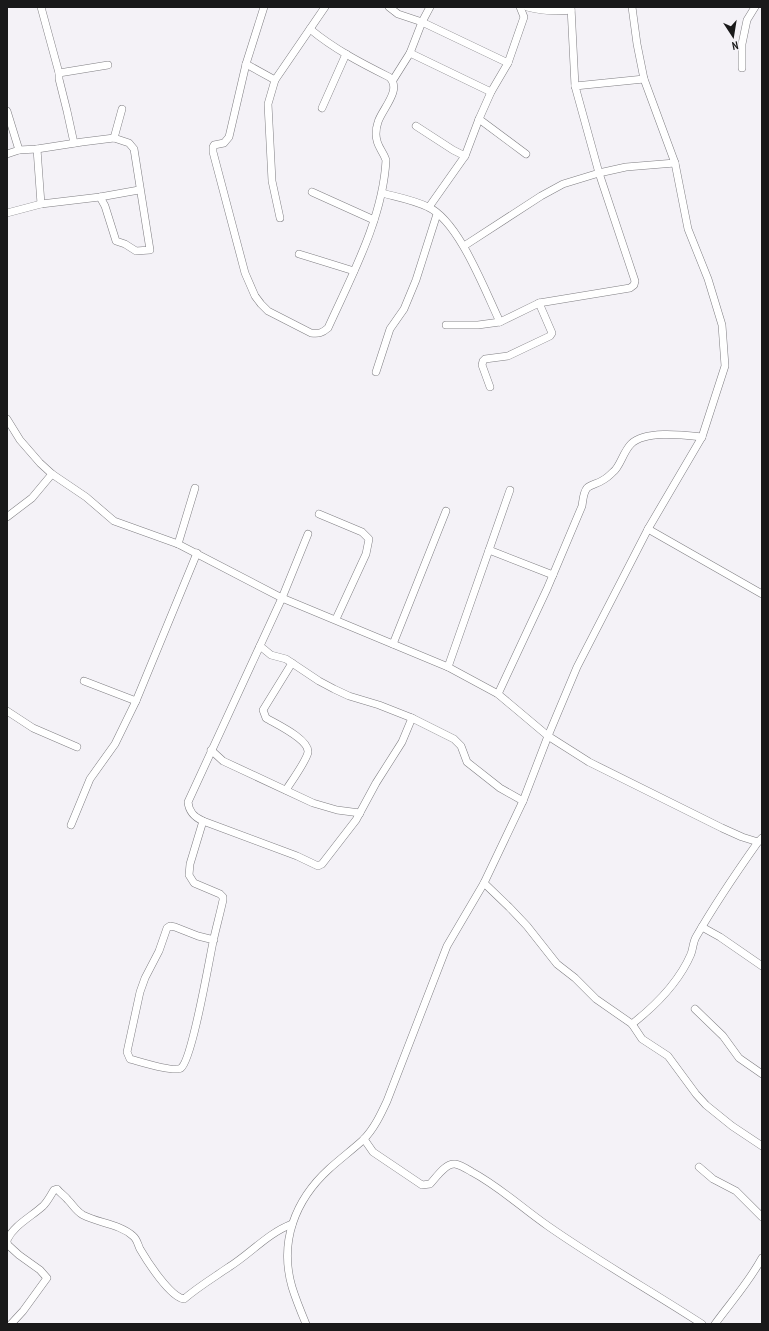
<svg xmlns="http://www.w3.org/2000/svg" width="769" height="1331" font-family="'PT Sans Narrow',sans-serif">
<rect width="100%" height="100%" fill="#f4f2f7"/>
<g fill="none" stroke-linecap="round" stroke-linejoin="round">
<defs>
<g id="minor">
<polyline points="41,7 59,73 59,79 67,111 74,143"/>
<path d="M264 7 246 64 229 137 224 143 214 145 213 147V152L245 273 255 296 261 304 268 311 311 333C319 334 322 333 328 328 352 275 383 218 386 160 382 149 376 146 376 134 376 130 377 125 378 122 382 109 403 89 389 77 361 63 334 49 310 29"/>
<polyline points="389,7 398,14 422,22 508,63"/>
<path d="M527 7C542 11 556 12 571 10"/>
<polyline points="410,53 491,92"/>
<polyline points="246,64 275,80"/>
<polyline points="742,68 742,44 747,20 755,7"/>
<polyline points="59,73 108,65"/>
<polyline points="393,80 410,53 422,22 430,7"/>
<polyline points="575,86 644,79"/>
<polyline points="322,108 346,54"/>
<polyline points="7,111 19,150"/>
<polyline points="479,119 526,154"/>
<polyline points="416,126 453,150 465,156"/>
<polyline points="114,138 122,109"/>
<polyline points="37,149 41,204"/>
<polyline points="7,154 19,150 37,149 82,142 114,138 129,143 134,149 150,250 136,251 125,244 116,241 105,206 100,197"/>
<polyline points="312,192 374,220"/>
<path d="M382 193C397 197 414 200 428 207 459 221 485 291 500 322"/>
<polyline points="429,207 465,156 479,119 491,92 508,63 524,17 520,7"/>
<polyline points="7,213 41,204 100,197 139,190"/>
<polyline points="280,218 272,181 268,104 275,80 325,7"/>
<polyline points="464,246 541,196 563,184 599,173 626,167 675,163"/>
<polyline points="299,254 354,271"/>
<polyline points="446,325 478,325 500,322 539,303 630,288 634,285 635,281 599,173 575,86 571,7"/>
<polyline points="376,372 390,329 404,309 416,280 437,214"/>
<polyline points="490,387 482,365 483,361 485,359 508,356 550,336 552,333 539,303"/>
<polyline points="7,419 20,440 40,463 52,474 86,497 114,521 178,544 282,598 448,667 498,694 548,736 589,762 722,828 742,837 758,842 762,838"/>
<polyline points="319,514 362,532 369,539 366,554 336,619"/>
<polyline points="7,517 32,498 52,474"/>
<polyline points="648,529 762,594"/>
<path d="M308 534 282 598 188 802C189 812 194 817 203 821L297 856 318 866 322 864 356 820 376 783 402 742 412 718"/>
<polyline points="178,544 195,488"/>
<polyline points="489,550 553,575"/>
<polyline points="393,644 446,511"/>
<polyline points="260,646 271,655 286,659 319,681 334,689 349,696 379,705 412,718 454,739 461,746 467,762 500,788 523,801"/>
<polyline points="448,667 510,490"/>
<polyline points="84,681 136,701"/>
<path d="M498 694 547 589 582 506C583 500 583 493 587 488 591 484 598 484 603 480 607 478 610 475 613 472 620 467 623 452 631 444 645 430 684 435 702 437"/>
<polyline points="7,711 33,728 77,747"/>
<polyline points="211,750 223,761 313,803 337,810 360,813"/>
<path d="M286 790C291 782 307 760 308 752 309 739 276 724 266 718L263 710 292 663"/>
<path d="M203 821 190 864 189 875 194 883 220 894 223 897V900C220 914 216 928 213 942 209 961 192 1060 181 1068 175 1073 138 1061 130 1059L127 1052 140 992 145 978 159 951 167 928 170 926 175 927 198 936 214 940"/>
<polyline points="71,825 90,779 115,744 136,701 197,553"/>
<polyline points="484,883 509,907 527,926 557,964 575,978 596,999 632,1024 642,1039 668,1056 696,1094 706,1105 732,1126 762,1146"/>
<polyline points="702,927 720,937 762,966"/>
<polyline points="695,1009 723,1036 739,1058 762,1074"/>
<path d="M632 1024C655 1006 679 982 691 954 693 949 693 942 696 937 715 904 736 873 758 842"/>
<path d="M364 1139 373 1152 422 1185 430 1184C436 1178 445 1163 455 1164 461 1165 467 1169 472 1172 500 1187 522 1208 548 1226 598 1261 651 1291 702 1324"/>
<polyline points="699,1167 713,1179 736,1191 762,1217"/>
<path d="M7 1240C14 1225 31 1217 43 1206 48 1201 50 1196 54 1190L57 1189C60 1193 65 1196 68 1200 73 1205 76 1211 83 1215 98 1223 120 1224 133 1236 137 1239 138 1245 140 1249 147 1261 170 1297 184 1299 198 1287 213 1278 229 1267 250 1254 268 1233 292 1224"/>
<polyline points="7,1242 8,1245 19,1255 40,1270 47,1278 23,1311 11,1324"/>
<path d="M306 1324C301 1312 296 1300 292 1287 279 1242 295 1200 329 1169 340 1159 352 1150 363 1140 374 1129 381 1114 387 1101L447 946 484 883 523 801 548 736 577 667 648 529 702 437 725 366 722 325 708 279 688 229 675 163 644 79 637 44 632 7"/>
<path d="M715 1324C731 1302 749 1282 762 1258"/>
</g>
</defs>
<use href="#minor" stroke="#7f7e82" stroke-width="8"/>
<use href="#minor" stroke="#fff" stroke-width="7"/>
</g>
<rect width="769" height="1331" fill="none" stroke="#19191a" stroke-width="16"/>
<g transform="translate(733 36) rotate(168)" stroke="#f4f2f7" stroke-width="3" paint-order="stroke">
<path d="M0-3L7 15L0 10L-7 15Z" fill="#19191a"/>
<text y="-6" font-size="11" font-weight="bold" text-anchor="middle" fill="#19191a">N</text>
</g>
</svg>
